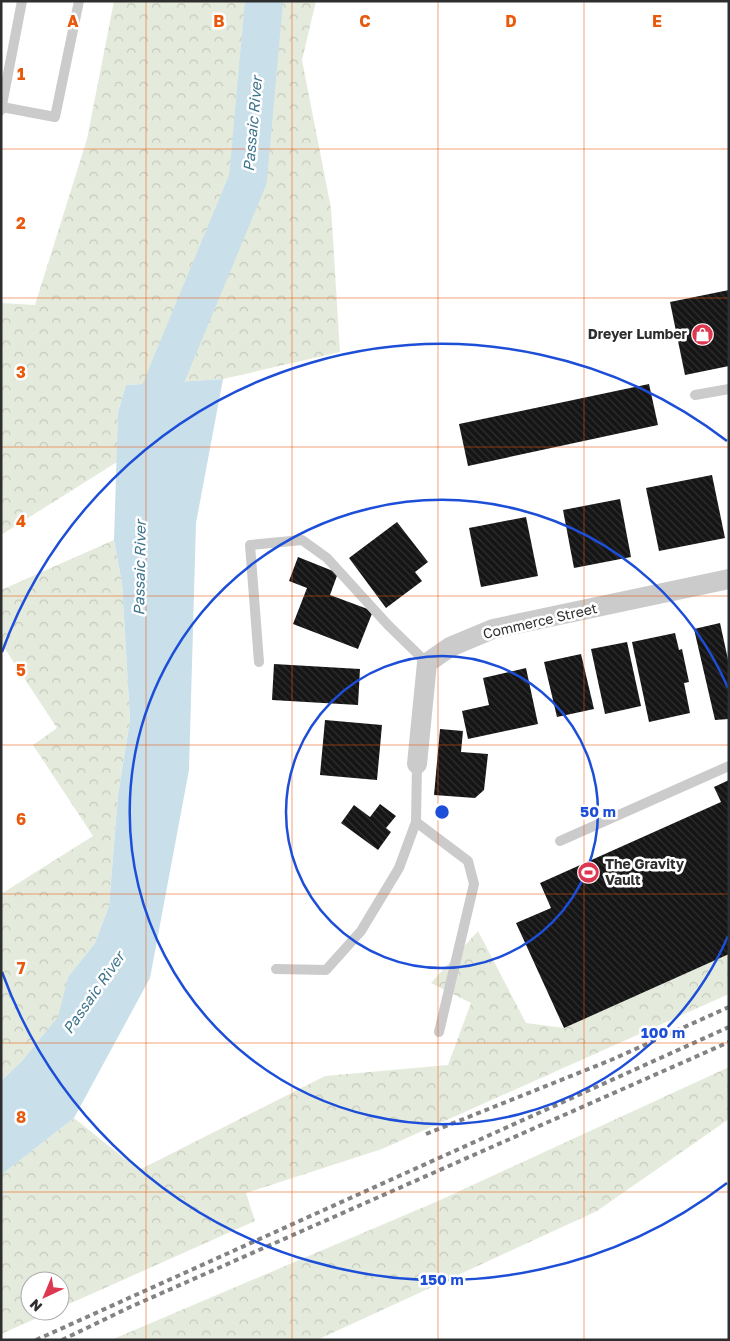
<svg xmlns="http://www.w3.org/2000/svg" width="730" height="1341" font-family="'Golos Text',sans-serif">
<defs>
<pattern id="forest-crowns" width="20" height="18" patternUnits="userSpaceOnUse" patternTransform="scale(1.25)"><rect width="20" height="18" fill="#e5ebdc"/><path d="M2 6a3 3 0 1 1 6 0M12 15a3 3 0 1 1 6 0" fill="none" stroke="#c5cabd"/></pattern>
<pattern id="building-back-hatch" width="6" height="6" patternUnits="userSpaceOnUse" patternTransform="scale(1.25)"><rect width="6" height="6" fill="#151515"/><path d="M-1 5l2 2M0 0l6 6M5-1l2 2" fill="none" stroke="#2f2f2f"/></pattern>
</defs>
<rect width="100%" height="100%" fill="#fff"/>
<g fill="url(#forest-crowns)">
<polygon points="114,1 316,1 302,60 331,208 340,352 223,379 126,385 118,412 117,462 1,535 1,303 35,305 87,139"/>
<polygon points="114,540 122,584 130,720 118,795 109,906 95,943 68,977 59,1017 22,1061 1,1081 1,894 93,836 33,745 57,728 1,643 1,590"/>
<polygon points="478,931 526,1023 564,1028 729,954 729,994 382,1149 246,1193 255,1221 60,1308 60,1281 30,1281 30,1311 53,1311 1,1334 1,1175 74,1118 139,1170 325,1076 448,1065 471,1003 431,983"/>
<polygon points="729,1067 729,1119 597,1211 317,1340 111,1340 438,1201"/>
</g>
<polygon fill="#c9e0ea" points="223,379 196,523 189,770 150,978 74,1118 1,1175 1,1081 22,1061 58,1017 68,977 95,943 109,906 118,795 130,720 122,584 114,540 118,412 126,385"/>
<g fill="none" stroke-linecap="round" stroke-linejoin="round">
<polyline stroke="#c9e0ea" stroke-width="38" points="144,430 248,179 264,1"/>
</g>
<g fill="url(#building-back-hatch)">
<polygon points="729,290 729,366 685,375 670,302"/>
<polygon points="649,384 658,425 468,466 459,424"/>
<polygon points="712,475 725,538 659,551 646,488"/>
<polygon points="620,499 631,557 574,568 563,510"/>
<polygon points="526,517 538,576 481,587 469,528"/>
<polygon points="397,522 428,562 415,572 422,581 386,608 349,558"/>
<polygon points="298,557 338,573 330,595 373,611 358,649 293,624 307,588 289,581"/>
<polygon points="720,623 729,664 729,719 715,720 694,629"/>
<polygon points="675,633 679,650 682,649 689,682 684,683 690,713 649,722 632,642"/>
<polygon points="627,642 641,706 605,714 591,649"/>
<polygon points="581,654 594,709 557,717 544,662"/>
<polygon points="274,664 360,669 358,705 272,700"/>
<polygon points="526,668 538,724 468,739 462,711 489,705 483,678"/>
<polygon points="325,720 382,725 377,780 320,775"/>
<polygon points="440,729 463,731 461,752 488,754 484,790 475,798 434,795"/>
<polygon points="729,780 729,954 564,1028 516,923 551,908 540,883 721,802 714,787"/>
<polygon points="380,804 396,816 386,828 391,832 378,850 341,823 354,805 370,817"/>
</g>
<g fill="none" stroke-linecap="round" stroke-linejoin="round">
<g stroke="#cbcbcb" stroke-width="10">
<polyline points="2,107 55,117 79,1"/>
<polyline points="1,110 22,1"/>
<polyline points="695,395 729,389"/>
<polyline points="259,662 250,545 302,540 327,558 388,625 427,663"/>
<polyline points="416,822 468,861 474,884 439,1032"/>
<polyline points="560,841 729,766"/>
<polyline points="276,969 326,970 361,931 399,868 416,822 417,764"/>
</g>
<polyline stroke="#cbcbcb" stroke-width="20" points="417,764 427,663 450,647 493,629 729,579"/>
<g stroke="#838383" stroke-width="4" stroke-dasharray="5 4" stroke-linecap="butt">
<polyline points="426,1134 611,1060 729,1007"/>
<polyline points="36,1340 729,1027"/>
<polyline points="62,1340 128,1308 729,1042"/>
</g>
</g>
<path fill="none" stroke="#e8590c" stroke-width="1" stroke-opacity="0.55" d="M146 1V1340M292 1V1340M438 1V1340M584 1V1340M1 149H729M1 298H729M1 447H729M1 596H729M1 745H729M1 894H729M1 1043H729M1 1192H729"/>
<g fill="none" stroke="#1d4ed8" stroke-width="2.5">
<circle cx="442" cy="812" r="156"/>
<path d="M728 936A312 312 0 1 1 728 688"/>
<path d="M727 1183A468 468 0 0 1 2 972M2 652A468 468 0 0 1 727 441"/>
</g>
<defs>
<symbol id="shop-disc" viewBox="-11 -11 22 22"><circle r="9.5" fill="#de3750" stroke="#fff"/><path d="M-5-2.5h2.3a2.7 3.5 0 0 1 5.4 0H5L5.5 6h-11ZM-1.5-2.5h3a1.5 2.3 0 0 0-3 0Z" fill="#fff"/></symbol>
<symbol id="stadium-disc" viewBox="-11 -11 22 22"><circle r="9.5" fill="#de3750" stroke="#fff"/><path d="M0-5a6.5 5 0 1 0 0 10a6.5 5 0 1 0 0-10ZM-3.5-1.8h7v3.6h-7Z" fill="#fff"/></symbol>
</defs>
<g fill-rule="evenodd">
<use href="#shop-disc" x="690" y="322" width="25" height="25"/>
<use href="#stadium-disc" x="576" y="860" width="25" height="25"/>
</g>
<g text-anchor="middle" stroke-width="5" stroke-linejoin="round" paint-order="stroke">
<g font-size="14" font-weight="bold" fill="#2e2e2e" stroke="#fff" text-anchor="end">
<text x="687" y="339">Dreyer Lumber</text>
<text x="605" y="869" text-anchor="start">The Gravity<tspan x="605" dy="16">Vault</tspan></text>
</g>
<g font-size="14" fill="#2e2e2e" stroke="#fff">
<text transform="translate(540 621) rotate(-13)" y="5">Commerce Street</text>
</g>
<g font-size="15" font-style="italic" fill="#3f758d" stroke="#fff">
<text transform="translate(253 124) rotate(-85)" y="5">Passaic River</text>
<text transform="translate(140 568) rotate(-89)" y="5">Passaic River</text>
<text transform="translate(94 993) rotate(-55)" y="5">Passaic River</text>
</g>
</g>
<g font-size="16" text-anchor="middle" font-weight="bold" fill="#e8590c" stroke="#fff" stroke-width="5" stroke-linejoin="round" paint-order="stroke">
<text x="73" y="27">A</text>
<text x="219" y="27">B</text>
<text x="365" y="27">C</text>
<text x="511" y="27">D</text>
<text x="657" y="27">E</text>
<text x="21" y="80">1</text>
<text x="21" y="229">2</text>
<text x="21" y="378">3</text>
<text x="21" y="527">4</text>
<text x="21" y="676">5</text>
<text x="21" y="825">6</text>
<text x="21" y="974">7</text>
<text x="21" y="1123">8</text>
</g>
<circle cx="442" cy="812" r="8" fill="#1d4ed8" stroke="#fff" stroke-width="2.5"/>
<g font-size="15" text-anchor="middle" font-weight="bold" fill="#1d4ed8" stroke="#fff" stroke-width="5" stroke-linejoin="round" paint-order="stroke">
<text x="598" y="817">50 m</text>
<text x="663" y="1038">100 m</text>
<text x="442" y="1285">150 m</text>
</g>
<rect width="730" height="1341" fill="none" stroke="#2e2e2e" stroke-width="5"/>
<g transform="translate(45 1296) rotate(224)"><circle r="24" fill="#ffffff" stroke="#ababab"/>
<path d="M0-4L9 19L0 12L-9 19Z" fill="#de3750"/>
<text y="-8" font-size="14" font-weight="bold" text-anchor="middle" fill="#2e2e2e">N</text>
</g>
</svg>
